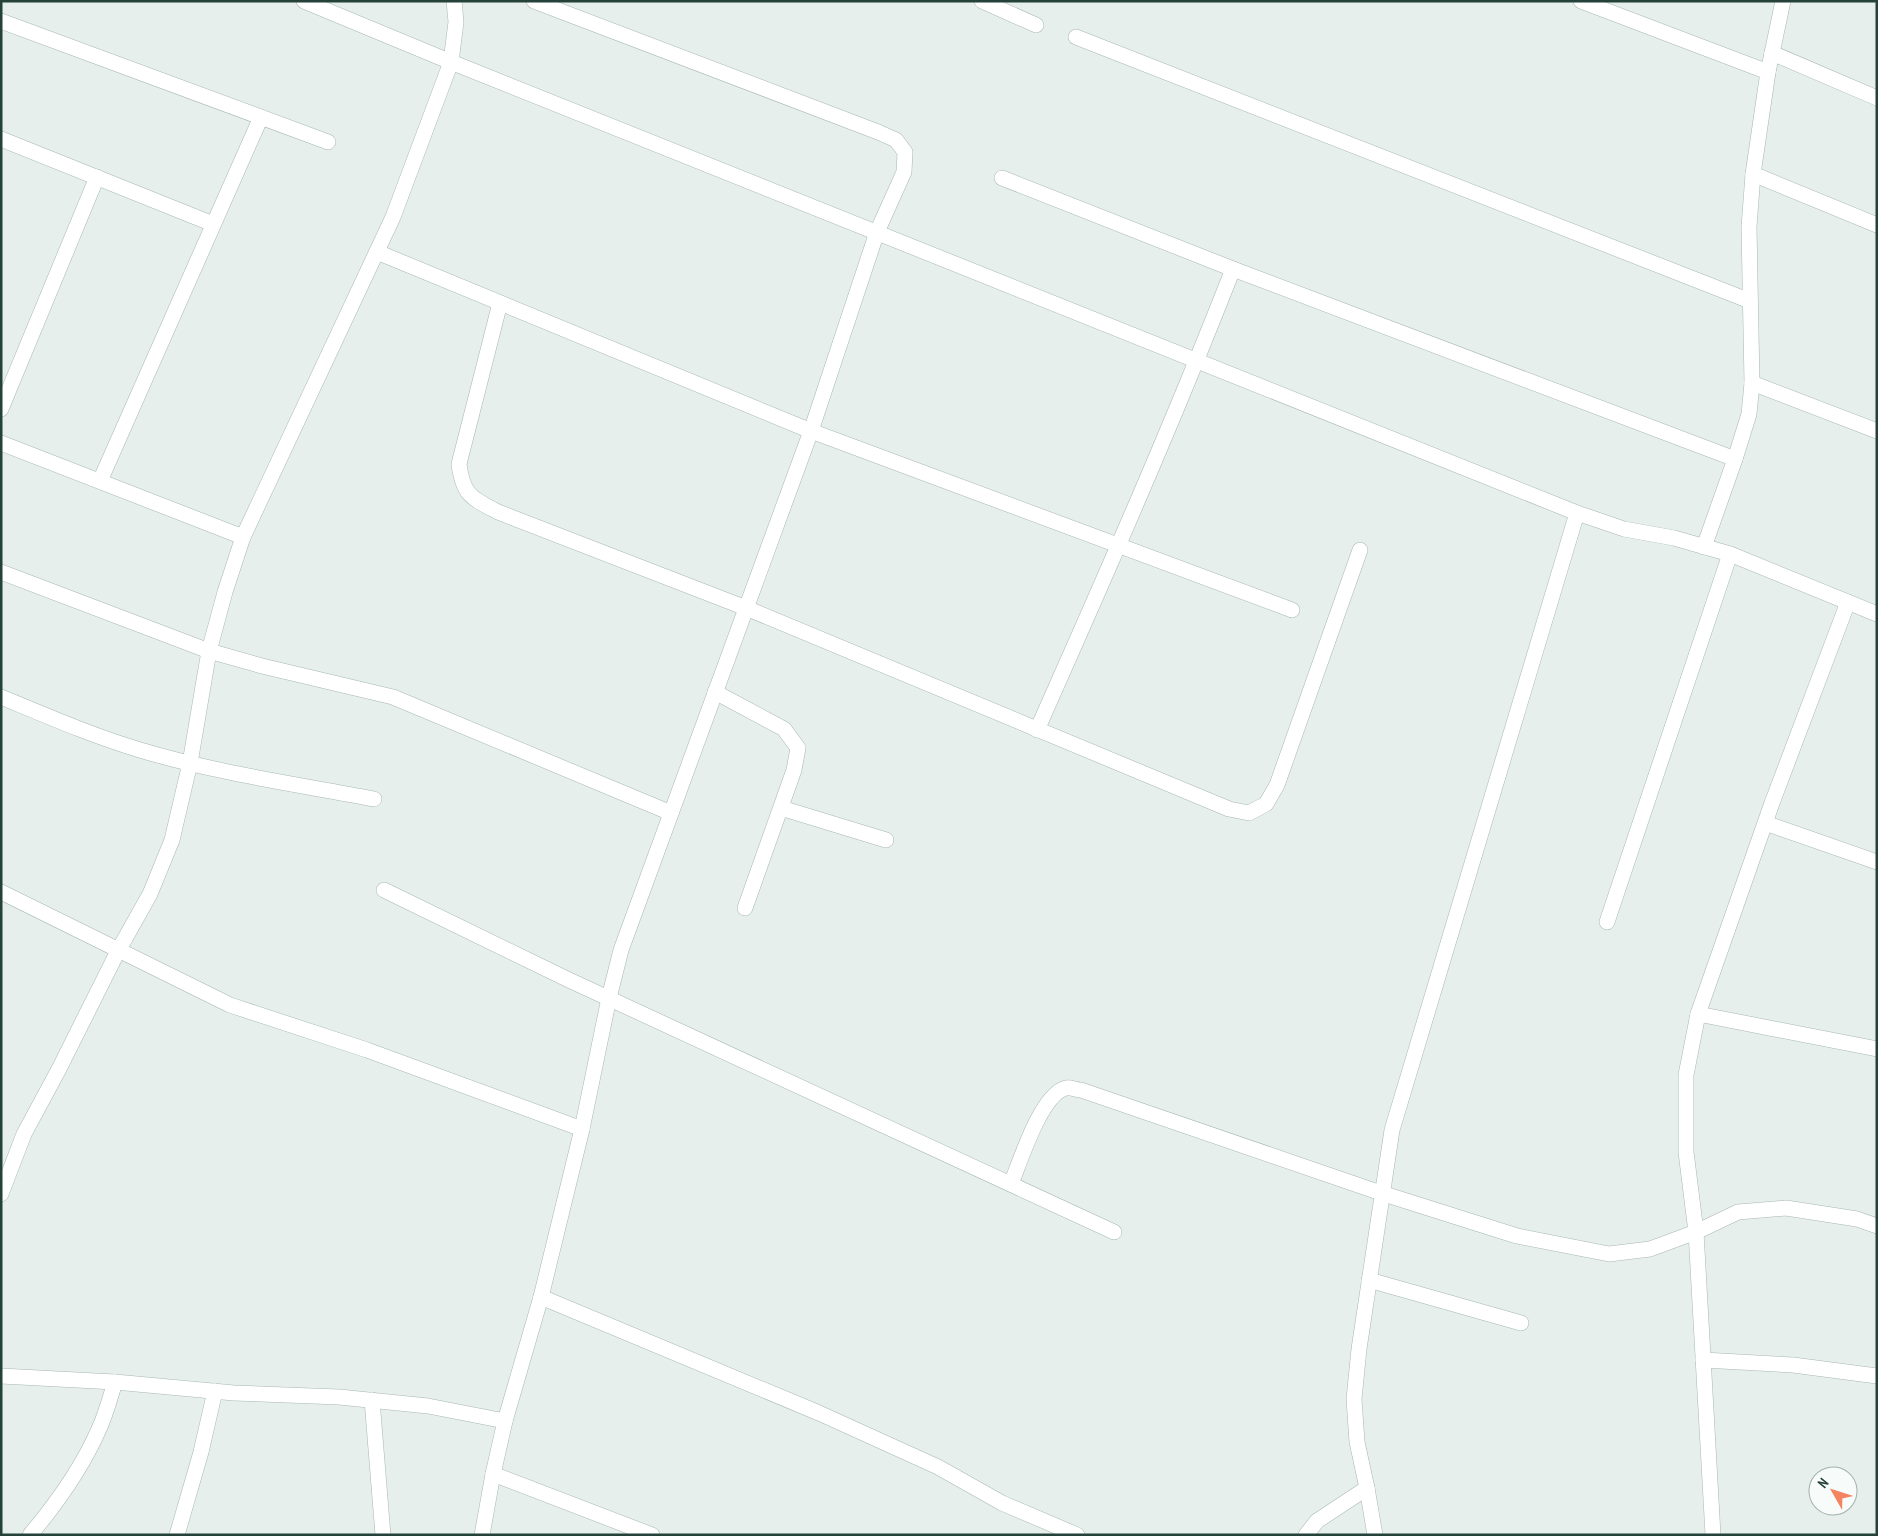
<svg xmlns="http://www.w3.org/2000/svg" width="1878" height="1536" font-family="'PT Sans Narrow',sans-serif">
<rect width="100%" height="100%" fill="#e6efeb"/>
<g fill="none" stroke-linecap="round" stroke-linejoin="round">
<defs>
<g id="minor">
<polyline points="304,1 451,62 1577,513 1624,529 1674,538 1730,554 1877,614"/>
<polyline points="982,1 1036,25"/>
<polyline points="1581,1 1768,72"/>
<polyline points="1,21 328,142"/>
<polyline points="1076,37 1750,301"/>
<polyline points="1772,53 1877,98"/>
<polyline points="1,139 213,224"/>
<polyline points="1753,174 1877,225"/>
<polyline points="1002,178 1233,269 1735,459"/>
<polyline points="377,252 811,431 1292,610"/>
<path d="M500 303 459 464C463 495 471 498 498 512L746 608 1229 809 1249 813 1266 804 1277 785 1360 550"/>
<polyline points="1752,383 1877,431"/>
<polyline points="1,409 97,177"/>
<polyline points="1,443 243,537"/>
<polyline points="100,481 261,117"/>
<polyline points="1704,547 1735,459 1749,414 1752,383 1749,227 1753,174 1768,72 1783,1"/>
<polyline points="1,572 209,651 262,666 393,697 671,813"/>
<polyline points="715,692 784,729 798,748 794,770 745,908"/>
<path d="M1 697C47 716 93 736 140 750 216 773 296 784 374 799"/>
<path d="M1037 730C1105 577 1172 425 1233 269"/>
<polyline points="781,808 886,840"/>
<polyline points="1765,823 1877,862"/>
<polyline points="384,890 569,980 1114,1232"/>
<polyline points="1,892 230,1005 367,1050 582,1129"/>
<polyline points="1607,922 1730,554"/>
<polyline points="1698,1014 1877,1049"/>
<path d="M1011 1184C1020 1162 1041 1094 1066 1088 1070 1087 1077 1090 1081 1090L1381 1193 1517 1236 1609 1254 1650 1249 1696 1232 1738 1212 1786 1208 1857 1219 1877 1226"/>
<polyline points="1,1194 24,1134 59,1069 118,951 150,894 172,840 190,763 209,651 225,592 243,537 393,217 451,62 456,22 454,1"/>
<polyline points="1369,1280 1521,1323"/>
<polyline points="541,1297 819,1413 938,1467 1002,1503 1077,1535"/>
<polyline points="1703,1360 1793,1365 1877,1376"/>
<polyline points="1,1376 115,1382 234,1393 339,1397 428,1406 505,1421"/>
<polyline points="372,1400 383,1535"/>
<polyline points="493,1474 652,1535"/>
<path d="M30 1535C57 1503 82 1468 99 1429 106 1414 110 1398 115 1382"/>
<polyline points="177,1535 201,1452 215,1391"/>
<polyline points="482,1535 493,1474 505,1421 541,1297 582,1129 609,998 621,950 811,431 877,232 904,172 905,152 896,140 878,132 534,1"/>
<polyline points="1306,1535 1317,1521 1367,1488"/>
<polyline points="1375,1535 1367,1488 1357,1442 1354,1399 1359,1349 1392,1130 1577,513"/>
<polyline points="1713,1535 1696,1232 1686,1152 1686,1075 1698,1014 1772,803 1848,602"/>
</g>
</defs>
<use href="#minor" stroke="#a8b8b2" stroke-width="16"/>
<use href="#minor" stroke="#fff" stroke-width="15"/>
</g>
<rect width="1878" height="1536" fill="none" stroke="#24423a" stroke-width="5"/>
<g transform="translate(1833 1491) rotate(309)"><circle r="24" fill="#f7fbf9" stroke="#a3b1ad"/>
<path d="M0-4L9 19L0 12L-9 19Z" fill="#f4845f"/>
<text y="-8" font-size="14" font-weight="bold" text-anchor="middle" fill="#24423a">N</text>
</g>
</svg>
